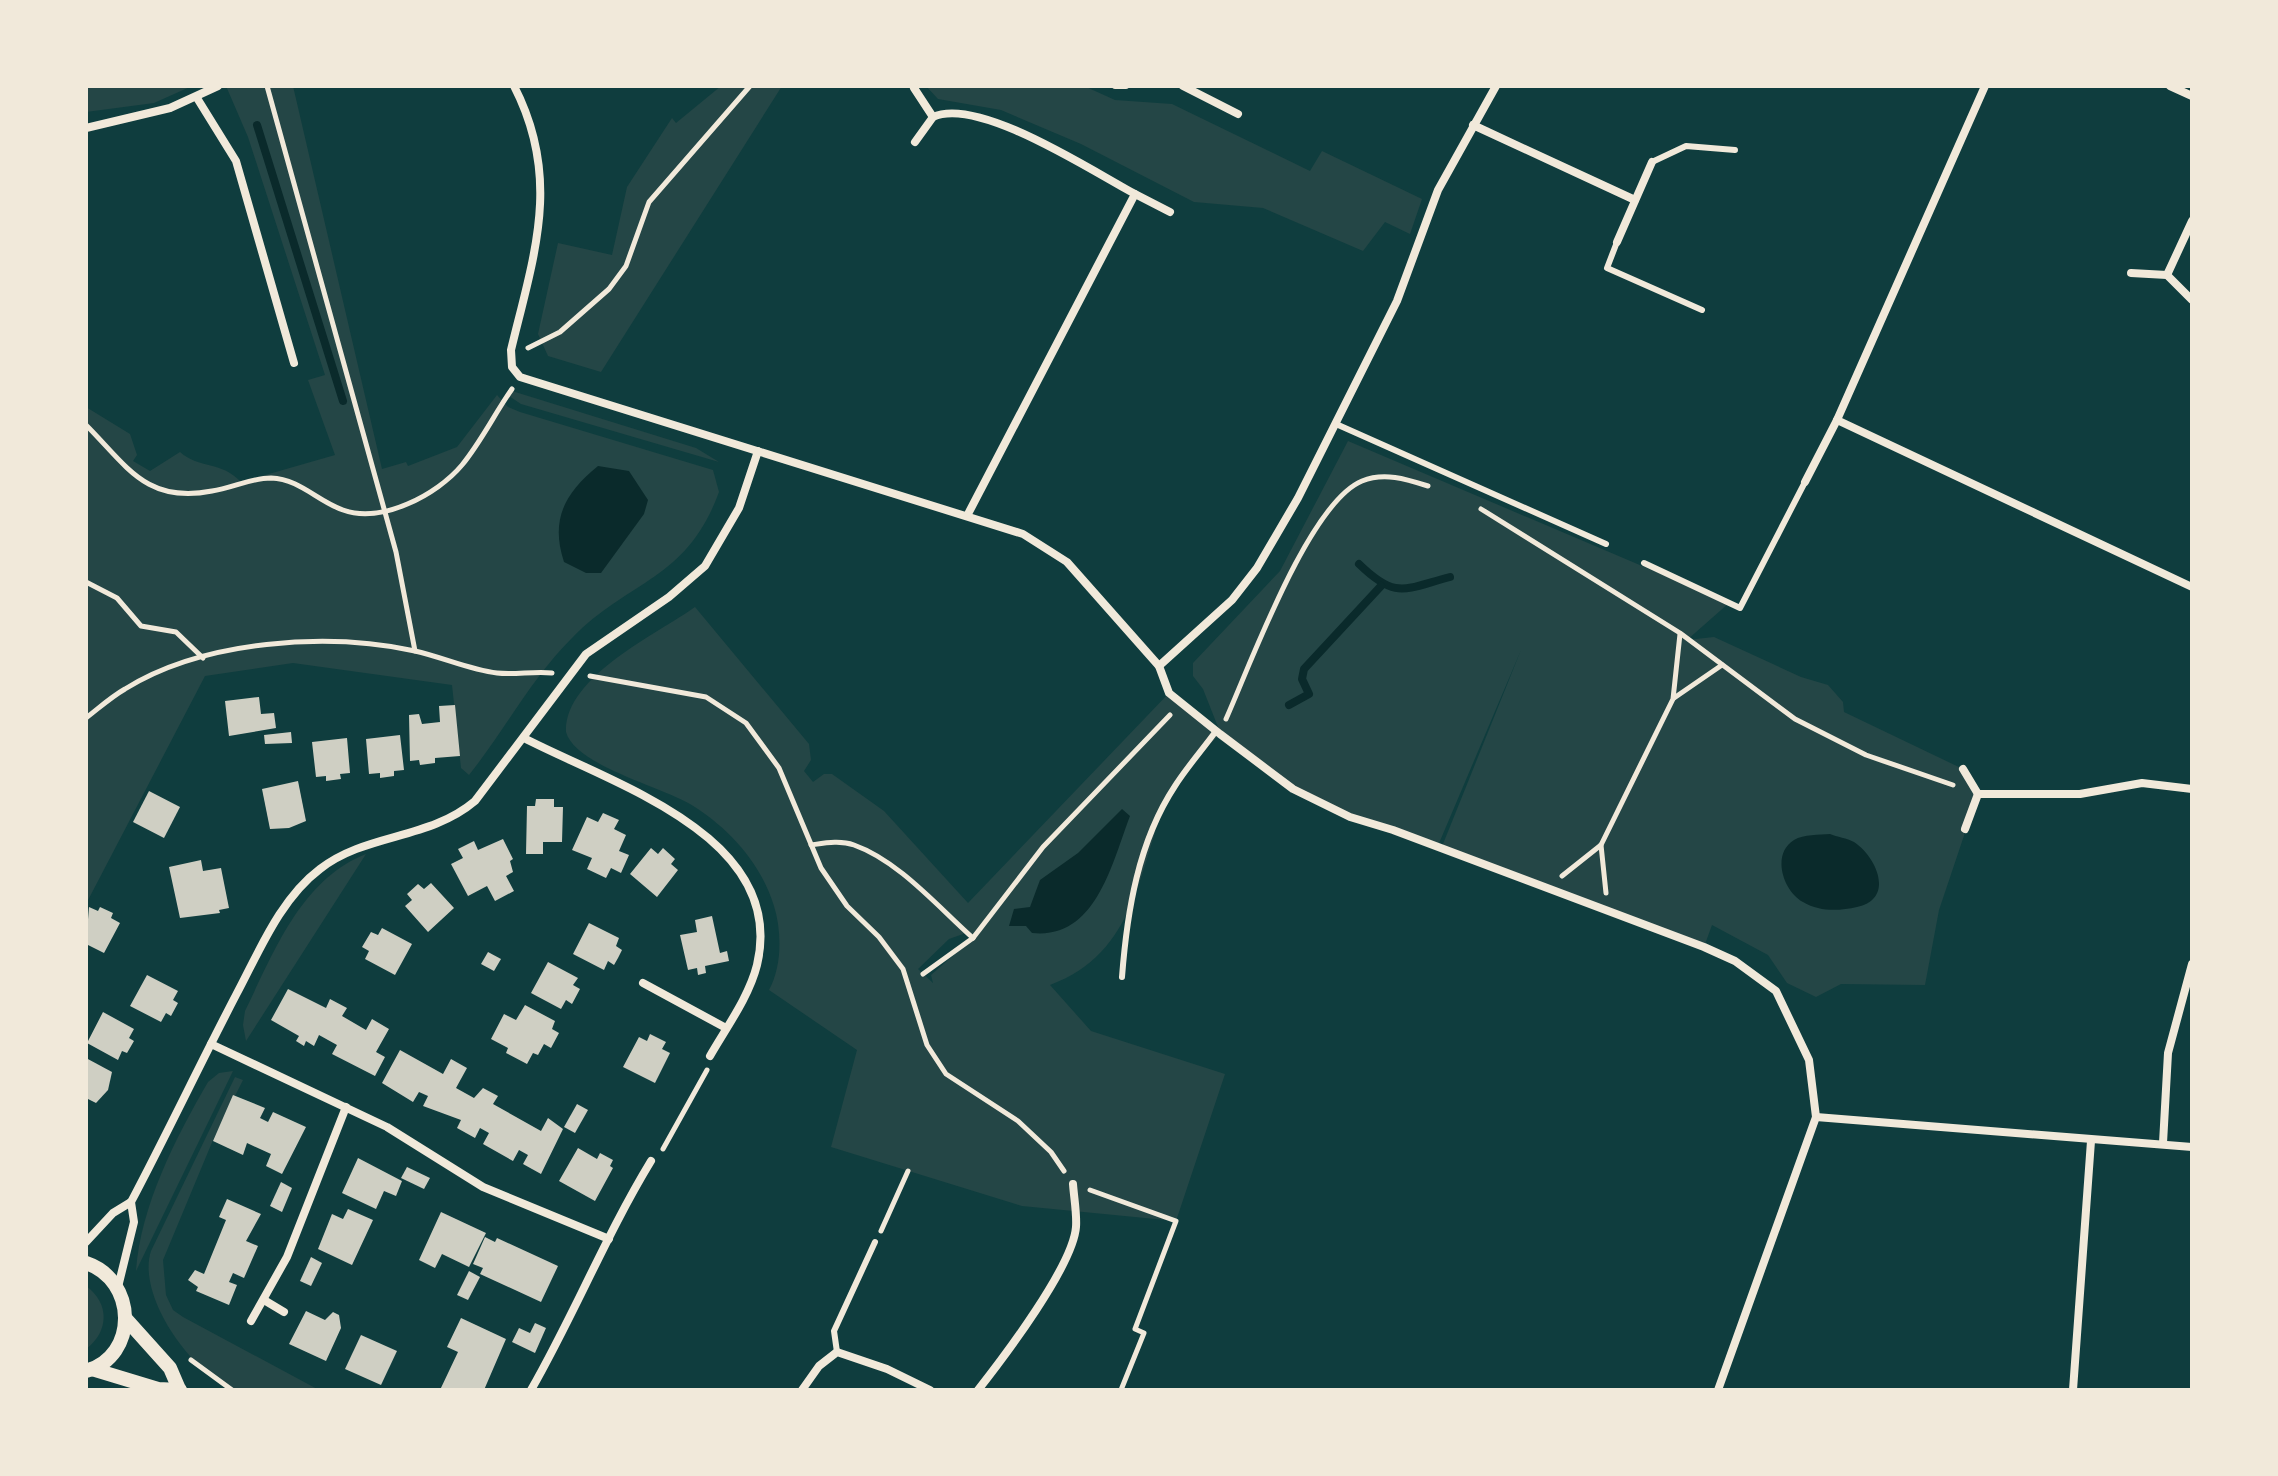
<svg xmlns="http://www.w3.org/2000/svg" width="2278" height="1476" font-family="'Source Sans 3',sans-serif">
<rect width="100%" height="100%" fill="#0f3d3e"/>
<g fill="#244646" fill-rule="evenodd">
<polygon points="86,86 192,86 154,103 86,112"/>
<path d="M226 86H293L382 469 406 462 408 466 457 447 497 395 508 407 520 412 713 470 719 492C687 580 629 580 573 637 532 677 505 730 469 775L461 768 452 685 293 663 205 676 86 904V407L130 434 137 455 133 461 150 471 180 452C199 469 222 461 241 482L335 455 308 380 325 375 248 137Z"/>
<polygon points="721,86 782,86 601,372 548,356 538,334 558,243 612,255 627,187 672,118 676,123"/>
<polygon points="926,86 1084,86 1115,100 1172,104 1310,171 1322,151 1422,199 1410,234 1385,222 1363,251 1263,208 1194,202 1081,144 1001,110 938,99"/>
<polygon points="512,391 696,448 719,462 521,404 509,396"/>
<polygon points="1348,441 1729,603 1687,640 1714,637 1801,677 1828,685 1843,702 1844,712 1963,769 1978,794 1939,910 1925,985 1841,984 1816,997 1787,983 1768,955 1712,925 1704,947 1441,849 1521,650 1437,848 1346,815 1293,789 1220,732 1203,689 1193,676 1193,663 1280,571"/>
<path d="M695 607 809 744 811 760 804 771 813 782 824 774H832L884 811 968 903 1169 693 1220 734C1203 752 1178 772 1168 795 1138 870 1137 953 1050 985L1091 1031 1225 1074 1176 1221 1022 1206 831 1147 857 1050 769 990C782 966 782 932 774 906 761 863 728 827 690 804 659 786 575 765 566 732 564 677 657 634 695 607ZM966 933 972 939 931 975 933 983 918 969 949 939Z"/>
<path d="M366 854 246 1041 243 1025 245 1011C273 954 301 879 366 854Z"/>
<path d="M233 1071 136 1271C140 1207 176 1137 208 1082L219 1073Z"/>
<path d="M235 1077 243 1080 213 1140 163 1260 166 1295 173 1310 183 1317 319 1390C298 1390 258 1395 238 1390 194 1378 136 1296 151 1251Z"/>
<path d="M86 1286C110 1303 109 1332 86 1349Z"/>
</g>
<g fill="#0a2a2b">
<path d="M598 466 629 471 648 500 644 514 601 573H586L564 562C550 519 565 493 598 466Z"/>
<path d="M1122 809 1130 816C1112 863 1096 940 1032 933L1026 926H1009L1014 909 1030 907 1040 880 1078 853Z"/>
<path d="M1830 834C1837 837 1847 838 1854 842 1877 857 1895 899 1857 907 1839 911 1820 912 1803 902 1783 891 1771 854 1794 840 1804 834 1819 835 1830 834Z"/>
</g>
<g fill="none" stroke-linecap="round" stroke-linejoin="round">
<g stroke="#0a2a2b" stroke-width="8">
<polyline points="257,125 343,401"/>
<path d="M1359 564C1396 600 1404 589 1450 577"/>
<polyline points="1289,705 1309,694 1302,679 1304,669 1381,586"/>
</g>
</g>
<g fill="#cfcfc3">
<polygon points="259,697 261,714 274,713 276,728 229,736 225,701"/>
<polygon points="455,705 460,756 435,758 435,763 420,765 419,760 410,761 409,715 419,714 422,724 440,722 439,706"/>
<polygon points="291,732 292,743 265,744 264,735"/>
<polygon points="400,735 404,770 394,771 394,776 380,778 380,773 369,774 366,739"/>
<polygon points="347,738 350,773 340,774 341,779 326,781 326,776 316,777 312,742"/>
<polygon points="298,781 306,821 289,828 270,829 262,789"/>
<polygon points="149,791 180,807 164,838 133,822"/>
<polygon points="536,799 554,799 554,807 563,807 562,842 543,842 543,854 526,854 527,806 535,806"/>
<polygon points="603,813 619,820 614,829 626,835 619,851 629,855 621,873 611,868 606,878 587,869 592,858 572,850 587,817 598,822"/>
<polygon points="503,839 513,859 510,861 513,872 506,876 514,891 495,901 487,886 468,896 451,864 463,858 458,849 474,841 478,850"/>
<polygon points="651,848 658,854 663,848 675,859 671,864 678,870 657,897 630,874"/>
<polygon points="201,860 203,871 221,868 229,908 219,910 220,913 180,918 169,867"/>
<polygon points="431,883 454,908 428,932 405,906 412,900 407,894 418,884 424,889"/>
<polygon points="89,907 98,911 100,907 113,913 111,918 120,923 104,953 86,944"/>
<polygon points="712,916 720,953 727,951 729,961 705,966 706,973 698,975 697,968 688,970 680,935 697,932 695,920"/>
<polygon points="589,923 619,938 616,946 622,950 618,958 614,965 608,961 604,970 573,954"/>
<polygon points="382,928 412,944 395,975 365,959 369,951 362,947 371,932 378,935"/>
<polygon points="488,952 501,959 494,971 481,964"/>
<polygon points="548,962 578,978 573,985 580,989 572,1004 566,1000 561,1009 531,993"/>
<polygon points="147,975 178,991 173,1000 178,1003 171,1016 166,1013 161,1022 130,1006"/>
<polygon points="288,989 326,1008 330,999 347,1008 342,1016 366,1030 372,1019 389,1029 376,1052 385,1057 375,1076 332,1054 337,1045 319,1035 314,1046 306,1041 304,1046 296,1041 299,1036 271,1020"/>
<polygon points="525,1005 555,1021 552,1029 559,1033 551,1048 544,1044 538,1055 533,1053 527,1064 506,1053 508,1048 491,1039 504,1014 516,1020"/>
<polygon points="103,1012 134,1029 129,1038 134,1041 127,1053 122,1051 118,1060 87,1043"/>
<polygon points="650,1034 666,1042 662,1049 670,1053 655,1083 623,1067 639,1037 647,1041"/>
<polygon points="400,1050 443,1074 451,1059 467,1068 456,1088 474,1098 483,1088 498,1096 493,1104 541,1131 548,1118 563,1129 541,1174 523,1164 528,1155 519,1150 513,1161 483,1144 489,1133 480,1128 475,1138 457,1128 461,1120 423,1106 428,1096 419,1092 413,1102 382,1083"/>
<polygon points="86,1058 112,1072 108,1090 96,1103 86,1098"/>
<polygon points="233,1095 265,1108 260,1118 268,1122 273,1112 306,1127 282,1174 266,1166 271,1154 247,1143 243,1155 213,1141"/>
<polygon points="577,1104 588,1110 575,1133 564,1127"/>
<polygon points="578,1148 597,1159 600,1153 613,1160 610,1166 613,1168 595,1201 559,1181"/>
<polygon points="358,1158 402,1181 396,1196 384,1191 376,1209 342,1193"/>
<polygon points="407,1167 430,1178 424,1189 401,1178"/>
<polygon points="281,1182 292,1188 282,1212 270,1206"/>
<polygon points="227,1199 261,1214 246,1241 258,1246 244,1278 233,1273 229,1282 237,1285 229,1305 196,1291 198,1287 188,1280 195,1270 204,1274 226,1220 219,1217"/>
<polygon points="348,1209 373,1220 352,1265 318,1249 332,1214 343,1219"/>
<polygon points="441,1212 486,1233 469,1267 442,1254 435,1268 419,1260"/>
<polygon points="485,1237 495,1242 497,1238 558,1266 541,1302 480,1274 483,1268 473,1264"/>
<polygon points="311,1257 322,1263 311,1286 300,1281"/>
<polygon points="469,1271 480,1277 468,1300 457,1295"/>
<polygon points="306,1311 325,1320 333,1312 339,1315 341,1328 326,1361 289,1344"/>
<polygon points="461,1318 506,1339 484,1390 440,1390 458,1352 447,1347"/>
<polygon points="535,1323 546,1328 535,1353 512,1342 519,1328 530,1333"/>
<polygon points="361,1335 397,1351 381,1385 345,1369"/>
</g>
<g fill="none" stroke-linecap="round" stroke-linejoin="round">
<g stroke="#f1e9da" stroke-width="5">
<polyline points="267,86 396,552 415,651"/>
<polyline points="528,348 560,332 609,289 626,266 649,202 750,86"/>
<path d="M86 425C127 466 146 504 212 491 232 488 251 478 271 478 300 479 317 501 343 510 381 524 437 495 462 465 481 442 495 413 512 389"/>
<polyline points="1481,509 1680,633 1795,719 1866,755 1953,785"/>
<polyline points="86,582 117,598 141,626 176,632 203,658"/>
<polyline points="590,676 706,697 746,723 779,768 821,868 847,906 879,937 903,969 927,1045 946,1074 1018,1121 1051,1152 1064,1171"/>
<polyline points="1674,698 1722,665"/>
<path d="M86 718C99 708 111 697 125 689 204 640 327 632 415 651 442 657 470 670 497 673 515 675 534 671 552 673"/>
<path d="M1226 719C1251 663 1309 503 1362 481 1384 472 1406 479 1428 486"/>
<path d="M811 845C825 843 840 840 854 845 899 861 938 907 973 938L1043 847 1170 715"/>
<polyline points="1601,845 1606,893"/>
<polyline points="1562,876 1601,845 1673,699 1680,634"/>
<polyline points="923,974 973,938"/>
<polyline points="663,1149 707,1070"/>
<polyline points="1090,1190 1176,1221 1135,1329 1144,1333 1121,1390"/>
<polyline points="881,1231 908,1171"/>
<polyline points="191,1360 232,1390"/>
</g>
<g stroke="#f1e9da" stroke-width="6">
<polyline points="1115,86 1126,86"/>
<polyline points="1652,162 1686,146 1735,150"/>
<polyline points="1617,242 1607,268 1702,310"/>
<polyline points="1336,424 1606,544"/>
<polyline points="1644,563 1740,608 1805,482"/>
<path d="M1122 977C1127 912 1138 842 1175 786 1187 767 1203 749 1216 731"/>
<polyline points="837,1352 834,1331 875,1242"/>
</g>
<g stroke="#f1e9da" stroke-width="8">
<path d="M514 86C562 179 534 255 511 350L512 367 520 377 1023 534 1067 562 1159 666 1169 693 1220 734 1293 789 1350 817 1393 830 1704 947 1735 961 1776 991 1809 1060 1816 1117 1718 1390"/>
<polyline points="1183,86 1238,114"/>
<polyline points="2170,86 2192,96"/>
<polyline points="914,88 933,117 915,142"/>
<polyline points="197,98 236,161 294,363"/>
<path d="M933 117C978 96 1092 171 1135 194L968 514"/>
<polyline points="1473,125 1635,200"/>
<polyline points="86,128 170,108 218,86"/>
<polyline points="1135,194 1170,212"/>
<polyline points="1617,242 1652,162"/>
<polyline points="2131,273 2167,275 2192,300"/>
<polyline points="2167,275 2192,221"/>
<polyline points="1837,420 2192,587"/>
<polyline points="1805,482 1837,420 1985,86"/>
<polyline points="1159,666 1232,600 1257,568 1298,498 1397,301 1438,190 1496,86"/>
<path d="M524 738C610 783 788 836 757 965 749 997 726 1028 710 1056"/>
<polyline points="1963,769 1978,794 2080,794 2142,783 2192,789"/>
<polyline points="1965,829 1978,794"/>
<polyline points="643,983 726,1028"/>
<polyline points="211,1044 387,1127 483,1187 609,1239"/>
<polyline points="1816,1117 2192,1147"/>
<polyline points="2163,1143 2168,1053 2192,964"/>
<path d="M86 1242 113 1213 131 1202C167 1134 200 1064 236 995 259 952 280 899 320 869 366 833 429 840 475 801L586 654 669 597 705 566 739 508 758 451"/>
<polyline points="118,1287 134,1222 131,1202"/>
<polyline points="264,1300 284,1312"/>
<polyline points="251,1321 287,1257 346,1107"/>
<path d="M531 1390C574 1315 606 1235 651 1161"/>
<polyline points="802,1390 819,1366 837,1352 887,1369 930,1390"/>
<path d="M978 1390C1004 1357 1073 1266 1076 1227 1077 1214 1074 1198 1073 1184"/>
<polyline points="2073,1390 2091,1141"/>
</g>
<g stroke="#f1e9da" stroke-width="14">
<path d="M86 1263C137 1280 139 1356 86 1371"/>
<polyline points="126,1319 170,1368 179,1389"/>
<polyline points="92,1369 158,1389 180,1390"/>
</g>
</g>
<rect width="2278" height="1476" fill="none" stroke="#f1e9da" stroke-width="176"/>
</svg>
